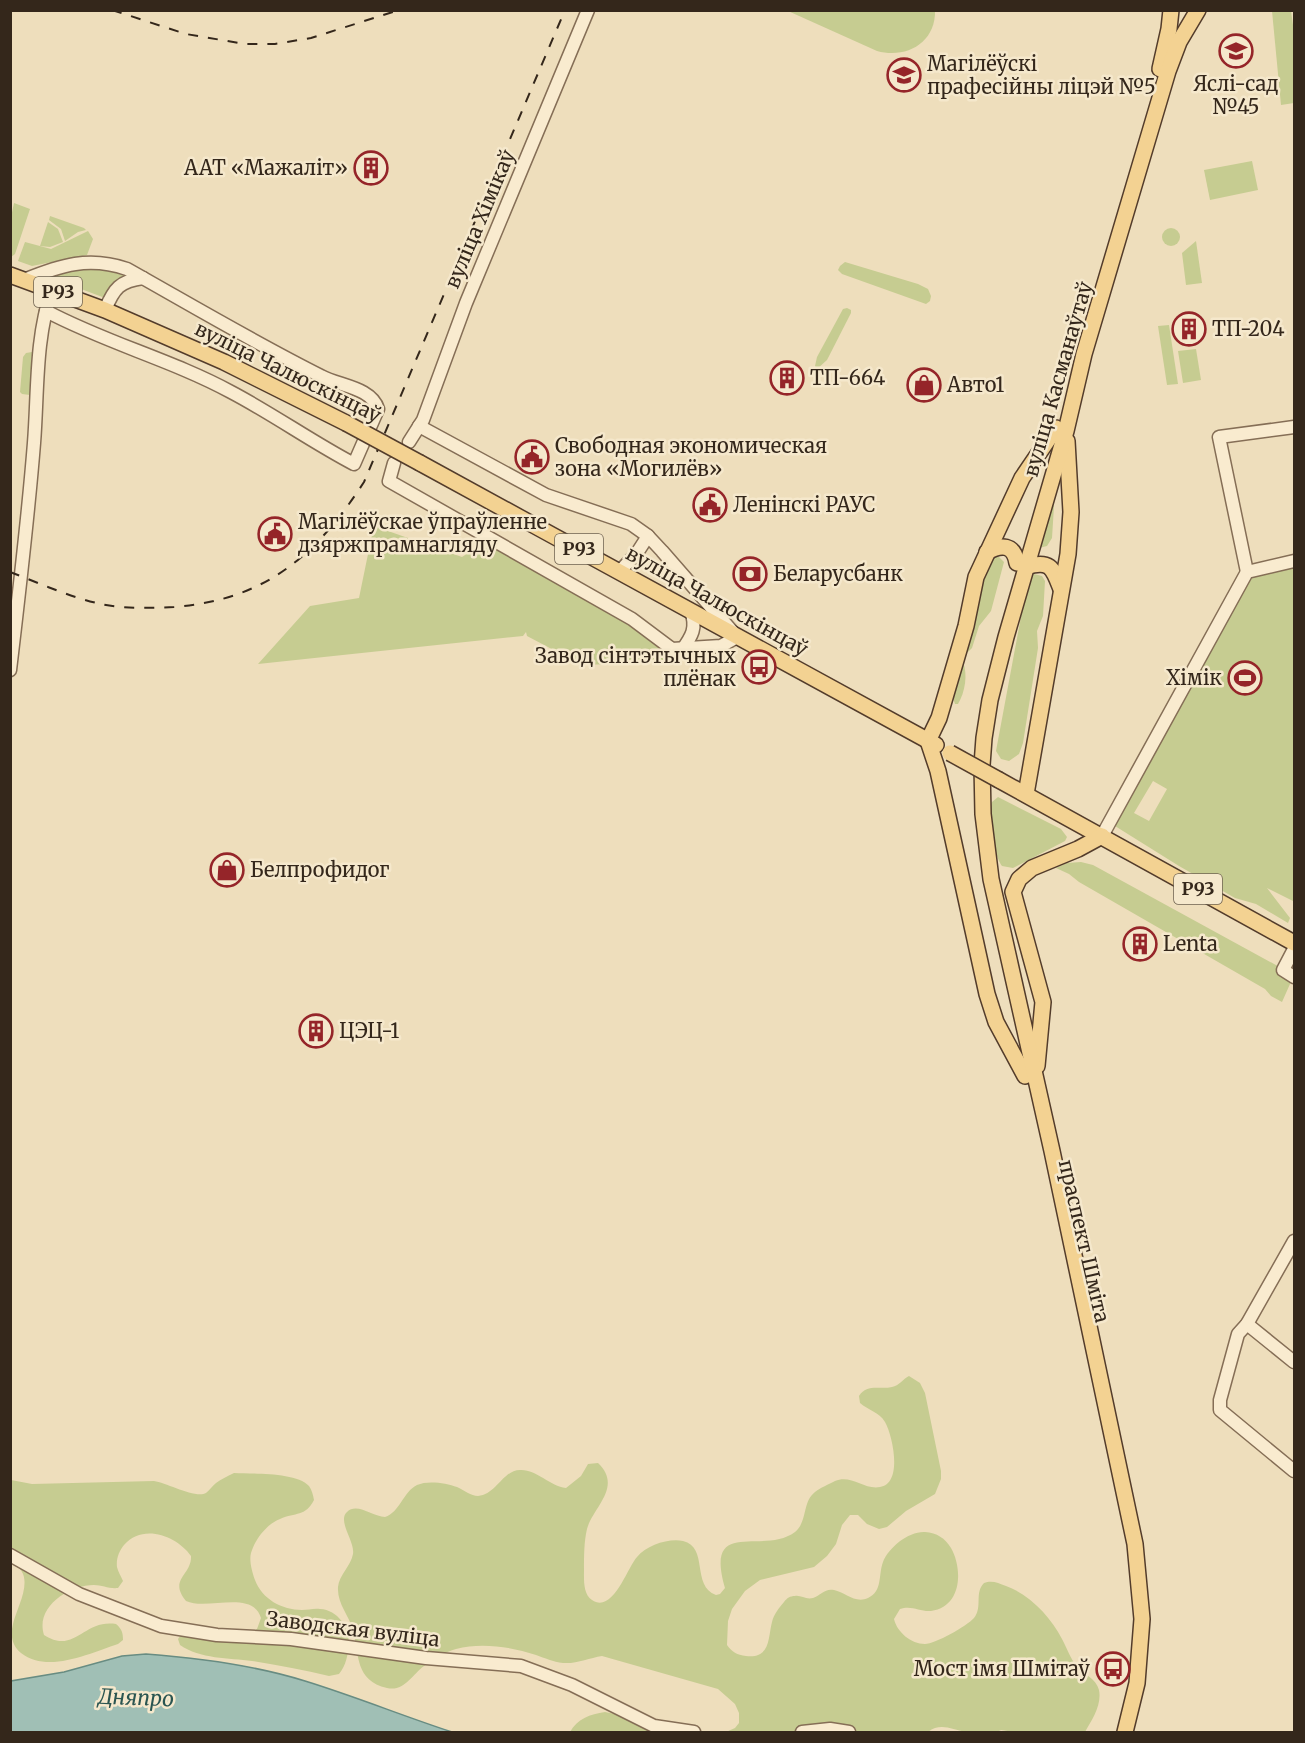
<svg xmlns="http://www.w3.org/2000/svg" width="1305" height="1743" font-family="Merriweather,serif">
<rect width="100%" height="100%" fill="#eedebc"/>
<g fill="#c6cc91" fill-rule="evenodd">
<path d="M935 10C936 43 906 59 877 51L788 11Z"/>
<polygon points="1272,11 1291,11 1294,32 1294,103 1281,105"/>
<polygon points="1252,161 1258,190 1210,200 1204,170"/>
<polygon points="14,203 30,209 15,254 11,257 11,217"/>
<polygon points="50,216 84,228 86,230 78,232 65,241 61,229 49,220"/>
<polygon points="48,222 58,229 63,242 50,247 40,246"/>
<circle cx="1171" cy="237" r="9"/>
<polygon points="88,231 93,239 87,255 32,266 18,261 25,242 51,249"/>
<polygon points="1196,241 1202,283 1186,285 1182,253"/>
<polygon points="845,262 918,284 928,289 931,296 930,301 926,304 842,274 838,270 840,266"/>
<polygon points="89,266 110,267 126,274 111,288 105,298 52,278 54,275"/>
<polygon points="847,308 851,310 851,313 827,360 817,369 815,366 817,357 843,309"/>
<polygon points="1169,325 1178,384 1167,385 1158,326"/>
<polygon points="1196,349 1201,380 1183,383 1178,351"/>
<polygon points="32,352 30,395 22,394 20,392 23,357 26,353"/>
<polygon points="1051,502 1054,506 1052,538 1047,546 1039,548"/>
<path d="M375 520 388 531 462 557C475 549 484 546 499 551L631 625 668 655 667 662 582 665 527 636 526 632 523 636 258 664 310 606 359 598Z"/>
<polygon points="998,556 1004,562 991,611 979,626 972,648 968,652 965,649 985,571 989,559"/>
<path d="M1294 568V897L1293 901 1267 888 1290 918 1288 923 1256 904 1235 898 1179 866 1115 826 1252 575ZM1153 781 1167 789 1149 821 1134 813Z"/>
<polygon points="1034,574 1042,576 1045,581 1043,616 1037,631 1038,648 1023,743 1019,754 1009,761 1001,759 996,751 1028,579"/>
<path d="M963 662C968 675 965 692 958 704H955L953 698 960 665Z"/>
<path d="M998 797 1061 829 1067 837 1065 841 1013 868 1002 866C993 855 988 815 992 802Z"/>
<polygon points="1081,862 1093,865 1294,975 1282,1002 1271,996 1265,989 1079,882 1069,874 1056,868 1067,863"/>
<path d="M909 1376 920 1383 925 1393 941 1471V1479L935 1494 906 1511 887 1527 879 1529 867 1524 858 1515H850L842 1525 836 1544 827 1556 814 1567 760 1580 745 1591 732 1609 728 1621 727 1645C732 1652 737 1655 746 1656 771 1659 768 1637 772 1622 774 1614 779 1608 784 1602 787 1598 790 1596 795 1596 801 1595 806 1600 813 1598 821 1595 825 1588 834 1590 845 1592 855 1604 868 1598 883 1591 878 1575 883 1562 889 1547 909 1531 925 1532 937 1533 945 1538 951 1548 963 1569 962 1607 931 1611 920 1612 912 1605 900 1609L894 1619C897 1632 911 1644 925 1644 935 1644 967 1626 974 1618 983 1607 974 1593 984 1583 992 1580 998 1583 1006 1586 1029 1594 1051 1617 1062 1639 1067 1648 1070 1658 1077 1667 1084 1675 1096 1678 1099 1690 1102 1705 1092 1720 1085 1732H1014L1001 1730 997 1732C987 1732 976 1734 966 1732 952 1730 941 1722 928 1732H726L735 1728 739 1723V1713L735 1704 718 1689 602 1656C589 1658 577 1664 563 1663 553 1662 545 1658 536 1655 511 1647 482 1642 456 1649 443 1653 434 1659 424 1666 412 1675 404 1692 387 1688 355 1681 359 1654 353 1630 349 1615 337 1604 338 1587 339 1575 351 1566 353 1554 355 1541 337 1521 347 1512 357 1502 373 1517 385 1517 400 1512 403 1492 417 1485 428 1480 446 1483 457 1487 464 1490 471 1496 478 1496 496 1495 503 1470 520 1470 536 1469 550 1486 566 1488L581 1476 588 1464 598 1463C623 1487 593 1507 587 1529 584 1541 584 1557 584 1570 584 1580 583 1594 592 1600 613 1614 627 1568 637 1557 647 1545 669 1538 683 1541 709 1547 691 1586 716 1595L720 1594 725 1588C704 1516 763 1556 795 1532 808 1521 802 1502 815 1492 820 1488 829 1484 835 1481 851 1474 864 1490 880 1487 903 1484 893 1436 885 1422 879 1412 868 1410 860 1403L859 1396C867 1383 880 1390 892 1387 899 1386 903 1379 909 1376Z"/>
<path d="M234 1473C252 1474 296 1472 309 1486 312 1490 313 1495 314 1500 305 1517 296 1512 280 1519 267 1524 255 1539 251 1553 249 1560 252 1572 255 1580 262 1599 282 1610 302 1610 308 1610 314 1608 320 1609 338 1610 349 1627 349 1644 348 1654 346 1666 339 1674L329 1676C304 1670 278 1665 252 1661 229 1658 200 1659 180 1645L178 1639 181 1635 252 1632 257 1629 261 1618C252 1589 207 1611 186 1601 168 1579 192 1575 191 1556 177 1536 143 1523 124 1545 119 1551 116 1559 117 1567 118 1572 121 1576 123 1581L118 1588C109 1589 102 1585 94 1585 69 1585 35 1607 44 1635 75 1655 83 1619 116 1624 122 1629 123 1633 123 1640L118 1644C90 1653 48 1674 21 1653 12 1646 10 1635 13 1624 17 1606 38 1574 11 1563V1480L32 1484 154 1481C167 1483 196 1499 206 1493 210 1490 212 1486 216 1483 221 1479 228 1476 234 1473Z"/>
<path d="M605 1712 615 1714 661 1732H570C577 1719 590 1714 605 1712Z"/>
</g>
<path fill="#a0bfb5" stroke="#688c82" stroke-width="1.5" d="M146 1654C199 1658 254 1665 305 1681 354 1696 403 1716 452 1732H11V1681L64 1672 122 1656Z"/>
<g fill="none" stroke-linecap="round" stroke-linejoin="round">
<defs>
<g id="minor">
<path d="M24 280C61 265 89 256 127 269 191 305 255 343 321 376 339 386 371 387 378 409L354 464C312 442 273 414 231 392 172 360 106 343 46 311"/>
<path d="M105 310C114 288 120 281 143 278"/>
<polyline points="409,442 423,420 466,303 588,10"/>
<polyline points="394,463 389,481 632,619 672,649 721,646 737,637 662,551 648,536 631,524 546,495 419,426"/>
<polyline points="620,571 637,553 648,536"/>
<polyline points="1247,572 1219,437 1294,427"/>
<path d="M682 650C692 636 697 628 691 611"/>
<path d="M10 670C19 594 28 519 34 443 38 393 35 338 52 290"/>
<polyline points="1102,836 1247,572 1294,561"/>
<polyline points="1294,949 1283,970 1294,977"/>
<polyline points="1294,1241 1247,1324 1238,1334 1220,1400 1220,1410 1294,1471"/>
<polyline points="1247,1324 1294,1362"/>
<polyline points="10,1555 79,1594 161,1626 217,1635 291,1639 426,1658 521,1666 572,1685 654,1726 694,1732"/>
<polyline points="802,1732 830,1729 849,1732"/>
</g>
<g id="major">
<polyline points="1160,69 1169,29 1171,10"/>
<polyline points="10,275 105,310 224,362 346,423"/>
<polyline points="420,463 936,745"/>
<path d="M987 552C1001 544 1014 544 1017 563"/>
<path d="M1026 567C1051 559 1053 569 1061 589"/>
<polyline points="999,780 1294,943"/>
<polyline points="1026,794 1068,554 1071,512 1067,441"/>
<polyline points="1037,1066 1043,1002 1013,892 1019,879 1032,868 1078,849 1102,836"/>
<polyline points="1025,1076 996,1022 987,994 938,771 928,741 939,718 966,626 976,577 1022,478 1056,428"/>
<polyline points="1125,1732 1137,1683 1142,1619 1135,1544 1052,1151 991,879 983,814 982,765 984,738 990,700 1006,637 1066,431 1084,354 1168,71 1179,42 1198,10"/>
</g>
</defs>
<use href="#minor" stroke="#856e56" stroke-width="15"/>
<use href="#major" stroke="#533c2b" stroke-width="18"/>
<use href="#minor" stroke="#f9ebcf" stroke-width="12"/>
<use href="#major" stroke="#f3d292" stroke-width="15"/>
<g stroke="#34271b" stroke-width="2" stroke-dasharray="10 10" stroke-linecap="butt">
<polyline points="112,10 186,34 245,44 275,44 311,38 399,10"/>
<path d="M10 572C39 583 72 598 101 604 125 609 150 608 174 607 265 600 316 556 364 482L565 10"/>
</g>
<defs>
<g id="major-bridge">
<polyline points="346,423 420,463"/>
<polyline points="950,753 999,780"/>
</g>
</defs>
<use href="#major-bridge" stroke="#533c2b" stroke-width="18" stroke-linecap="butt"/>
<use href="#major-bridge" stroke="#f3d292" stroke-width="15"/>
</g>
<defs>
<symbol id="school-ring" viewBox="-11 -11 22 22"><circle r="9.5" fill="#f5e8cc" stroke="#952529" stroke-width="1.5"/><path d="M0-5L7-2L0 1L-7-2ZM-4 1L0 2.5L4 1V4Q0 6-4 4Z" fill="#952529"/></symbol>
<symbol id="university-ring" viewBox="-11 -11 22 22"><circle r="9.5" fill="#f5e8cc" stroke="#952529" stroke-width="1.5"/><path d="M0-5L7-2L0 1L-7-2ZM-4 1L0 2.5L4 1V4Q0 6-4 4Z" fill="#952529"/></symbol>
<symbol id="building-ring" viewBox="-11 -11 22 22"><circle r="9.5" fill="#f5e8cc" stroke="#952529" stroke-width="1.5"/><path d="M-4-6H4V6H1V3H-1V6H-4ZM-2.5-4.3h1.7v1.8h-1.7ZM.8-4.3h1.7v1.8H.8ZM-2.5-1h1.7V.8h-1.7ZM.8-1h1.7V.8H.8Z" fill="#952529"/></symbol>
<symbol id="shop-ring" viewBox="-11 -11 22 22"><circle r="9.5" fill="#f5e8cc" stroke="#952529" stroke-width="1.5"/><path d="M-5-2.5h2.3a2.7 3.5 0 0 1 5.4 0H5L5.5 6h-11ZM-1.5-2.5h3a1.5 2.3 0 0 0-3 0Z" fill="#952529"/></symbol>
<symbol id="civic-ring" viewBox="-11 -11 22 22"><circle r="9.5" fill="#f5e8cc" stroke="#952529" stroke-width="1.5"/><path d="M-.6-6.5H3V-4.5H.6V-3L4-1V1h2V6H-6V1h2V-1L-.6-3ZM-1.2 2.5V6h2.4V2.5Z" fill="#952529"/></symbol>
<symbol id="bank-ring" viewBox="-11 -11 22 22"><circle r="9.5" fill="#f5e8cc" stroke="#952529" stroke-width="1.5"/><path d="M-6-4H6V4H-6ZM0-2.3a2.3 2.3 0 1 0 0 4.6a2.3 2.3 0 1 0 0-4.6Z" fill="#952529"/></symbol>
<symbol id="bus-ring" viewBox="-11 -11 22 22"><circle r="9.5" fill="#f5e8cc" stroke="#952529" stroke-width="1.5"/><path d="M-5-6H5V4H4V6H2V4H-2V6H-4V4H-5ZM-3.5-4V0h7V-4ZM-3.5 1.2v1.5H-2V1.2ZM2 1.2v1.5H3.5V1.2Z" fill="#952529"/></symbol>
<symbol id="stadium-ring" viewBox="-11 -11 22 22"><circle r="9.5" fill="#f5e8cc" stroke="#952529" stroke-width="1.5"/><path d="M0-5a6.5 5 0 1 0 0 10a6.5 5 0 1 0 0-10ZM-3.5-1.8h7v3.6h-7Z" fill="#952529"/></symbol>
</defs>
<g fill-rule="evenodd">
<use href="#school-ring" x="1217" y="32" width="38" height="38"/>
<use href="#university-ring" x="885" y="56" width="38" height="38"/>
<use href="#building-ring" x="352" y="149" width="38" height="38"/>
<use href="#building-ring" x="1170" y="310" width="38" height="38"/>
<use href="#building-ring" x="768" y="359" width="38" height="38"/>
<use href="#shop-ring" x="905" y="366" width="38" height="38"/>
<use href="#civic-ring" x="513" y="438" width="38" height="38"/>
<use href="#civic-ring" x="691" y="486" width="38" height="38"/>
<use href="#civic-ring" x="256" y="515" width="38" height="38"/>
<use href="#bank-ring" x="731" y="555" width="38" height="38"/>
<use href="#bus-ring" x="740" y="648" width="38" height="38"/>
<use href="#stadium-ring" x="1226" y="659" width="38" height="38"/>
<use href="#shop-ring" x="208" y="851" width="38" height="38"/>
<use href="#building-ring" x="1121" y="925" width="38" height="38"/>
<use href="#building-ring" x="297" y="1012" width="38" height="38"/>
<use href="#bus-ring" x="1094" y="1650" width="38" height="38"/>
</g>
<g text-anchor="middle" stroke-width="5" stroke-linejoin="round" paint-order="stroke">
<g fill="#f5e8cc" stroke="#6e6150" stroke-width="1.5">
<rect x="34" y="277" width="48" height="30" rx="4.5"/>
<rect x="555" y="534" width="48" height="30" rx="4.5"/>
<rect x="1174" y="874" width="48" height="30" rx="4.5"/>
</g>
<g font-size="18" font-weight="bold" fill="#34271b">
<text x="58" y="298">Р93</text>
<text x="579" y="555">Р93</text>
<text x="1198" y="895">Р93</text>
</g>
<g font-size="20" fill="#34271b" stroke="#f5e8cc" text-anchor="start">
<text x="927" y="71">Магілёўскі<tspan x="927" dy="23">прафесійны ліцэй №5</tspan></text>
<text x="1236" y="91" text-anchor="middle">Яслі-сад<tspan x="1236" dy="23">№45</tspan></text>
<text x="348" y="175" text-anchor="end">ААТ «Мажаліт»</text>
<text x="1212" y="336">ТП-204</text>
<text x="810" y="385">ТП-664</text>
<text x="947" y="392">Авто1</text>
<text x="555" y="453">Свободная экономическая<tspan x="555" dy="23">зона «Могилёв»</tspan></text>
<text x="733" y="512">Ленінскі РАУС</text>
<text x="298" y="529">Магілёўскае ўпраўленне<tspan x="298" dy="23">дзяржпрамнагляду</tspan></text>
<text x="773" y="581">Беларусбанк</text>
<text x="736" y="663" text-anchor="end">Завод сінтэтычных<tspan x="736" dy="23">плёнак</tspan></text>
<text x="1222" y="685" text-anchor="end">Хімік</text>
<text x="250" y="877">Белпрофидог</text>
<text x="1163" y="951">Lenta</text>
<text x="339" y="1038">ЦЭЦ-1</text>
<text x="1090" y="1676" text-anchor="end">Мост імя Шмітаў</text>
</g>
<g font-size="20" fill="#34271b" stroke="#f5e8cc">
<text transform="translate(480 219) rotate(-67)" y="7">вуліца Хімікаў</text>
<text transform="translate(288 372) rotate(26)" y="7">вуліца Чалюскінцаў</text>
<text transform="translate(1058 379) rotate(-74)" y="7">вуліца Касманаўтаў</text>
<text transform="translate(717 601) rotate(29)" y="7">вуліца Чалюскінцаў</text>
<text transform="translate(1084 1241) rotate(77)" y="7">праспект Шміта</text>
<text transform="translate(353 1629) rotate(7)" y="7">Заводская вуліца</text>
</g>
<g font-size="21" font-style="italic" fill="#2a5551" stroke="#f5e8cc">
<text transform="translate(136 1698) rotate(2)" y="7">Дняпро</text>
</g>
</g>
<rect width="1305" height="1743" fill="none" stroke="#34271b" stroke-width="24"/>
</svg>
